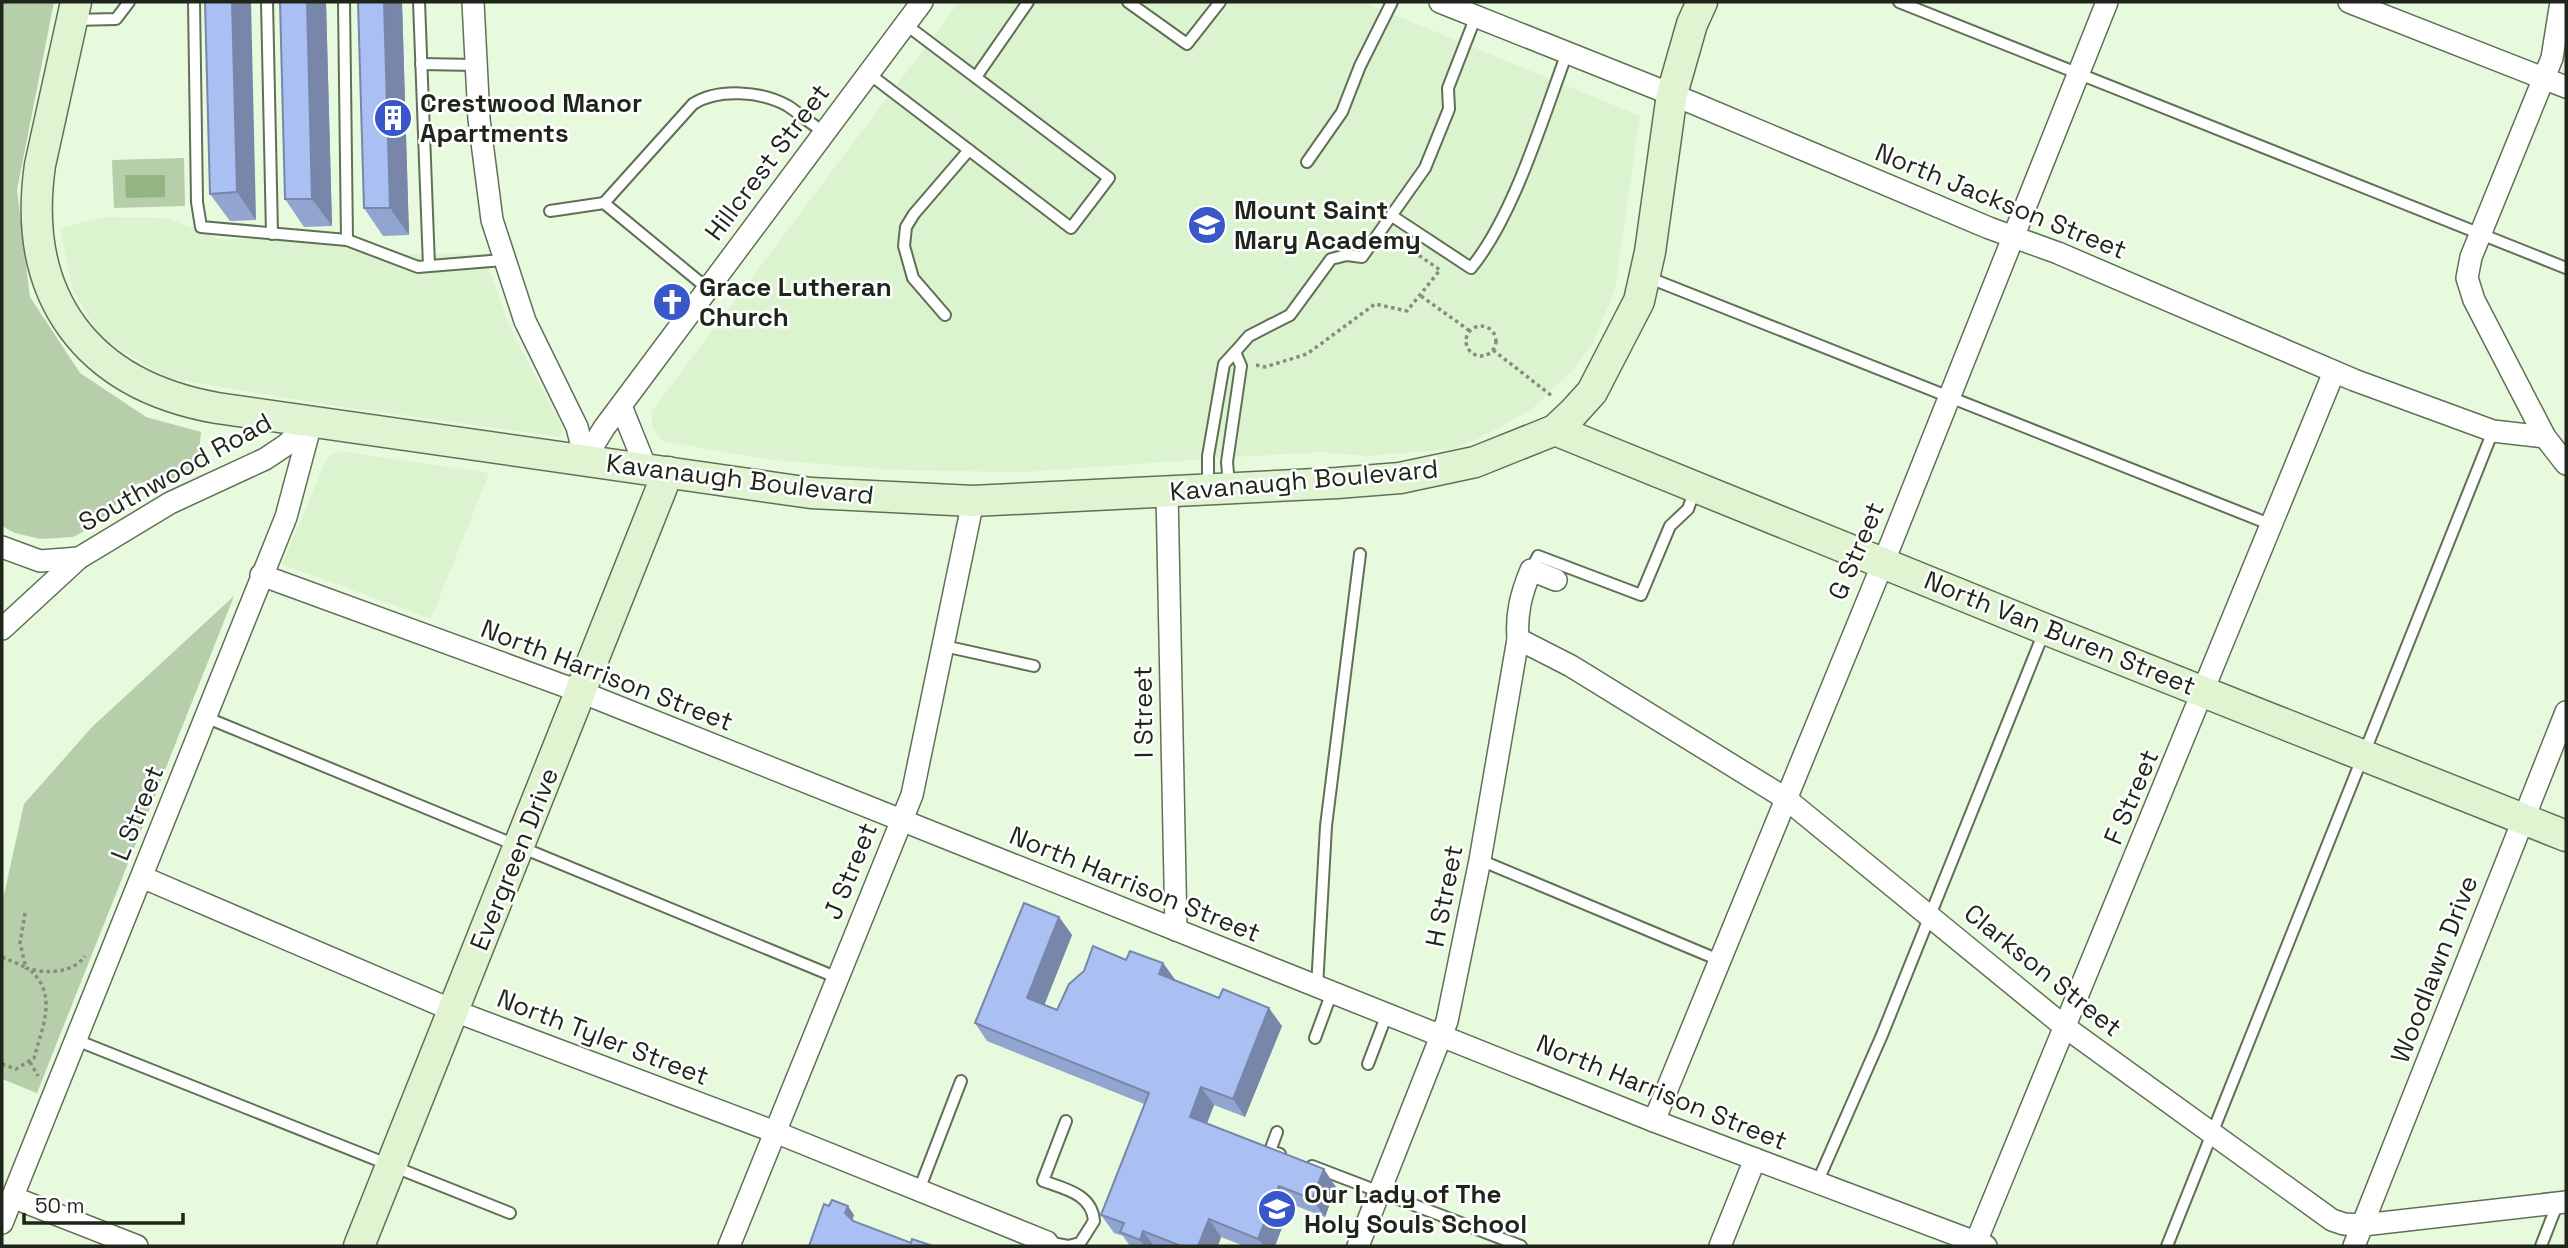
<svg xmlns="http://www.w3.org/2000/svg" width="2568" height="1248" font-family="'Space Grotesk',sans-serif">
<rect width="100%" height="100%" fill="#e8fadd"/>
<g fill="#dcf3cf">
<polygon points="959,2 1363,2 1640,116 1615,289 1593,343 1575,368 1532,409 1482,437 1453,449 1365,456 1323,452 1236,457 1025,472 895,470 773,460 662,441 652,426 652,411"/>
<polygon points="104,217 167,218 219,239 303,239 390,254 484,254 510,328 563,428 560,437 329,405 167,378 101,338 73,291 60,228"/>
<polygon points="339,451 489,473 431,619 282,564 328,456"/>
</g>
<g fill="#b6cea9">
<polygon points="2,2 54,2 17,190 30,297 80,373 146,417 201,432 197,471 167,480 138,483 94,526 73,537 40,539 15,533 2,526"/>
<polygon points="184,158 185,206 114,208 112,160"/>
<polygon points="234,596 37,1093 2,1079 2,904 24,804 92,727"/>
</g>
<polygon fill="#95b483" points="125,175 165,175 165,197 126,198"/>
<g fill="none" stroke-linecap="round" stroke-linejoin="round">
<defs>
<g id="lane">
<polyline points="194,2 197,202 201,227 347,240 418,267 503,260"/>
<polyline points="267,2 272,234"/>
<polyline points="344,2 347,240"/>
<polyline points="419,2 429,266"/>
<polyline points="1128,2 1187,44 1220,2"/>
<polyline points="1899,2 2566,268"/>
<polyline points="74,20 116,19 129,2"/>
<polyline points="421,64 476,65"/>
<polyline points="868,73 1071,228 1109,178 905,24"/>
<polyline points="976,77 1028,2"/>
<polyline points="1307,162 1342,112 1360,66 1392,2"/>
<polyline points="604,203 707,288"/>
<path d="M550 211 604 203 693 104C718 88 762 91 788 106 800 114 811 124 824 132"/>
<path d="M1392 216 1471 268C1514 216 1543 117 1567 53"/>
<polyline points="1647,277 2272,525"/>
<polyline points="945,315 913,278 904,246 906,227 914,214 969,150"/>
<polyline points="1235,352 1249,336 1290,315 1331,259 1347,255 1362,257 1425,168 1449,109 1448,88 1476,16"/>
<polyline points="1208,489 1208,456 1224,364 1235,352 1241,366 1227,462 1229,485"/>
<polyline points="1531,570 1538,556 1641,595 1670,526 1688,509 1695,490"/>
<polyline points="944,646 1034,666"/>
<polyline points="205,717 838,978"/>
<polyline points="1480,860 1719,960"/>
<polyline points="1317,987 1326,826 1360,554"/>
<polyline points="1315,1038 1332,992"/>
<polyline points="76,1040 510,1213"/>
<polyline points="1368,1064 1387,1014"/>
<polyline points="1277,1132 1270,1151 1280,1154"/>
<polyline points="1312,1166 1521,1246"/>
<polyline points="1817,1183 1882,1035 2044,632"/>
<polyline points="919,1190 961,1081"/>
<path d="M1047 1242 1068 1246 1080 1243 1094 1221C1092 1194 1065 1189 1043 1181L1066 1121"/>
<polyline points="2167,1246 2493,431"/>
<polyline points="2541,1246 2555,1210 2561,1205"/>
</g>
<g id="street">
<polyline points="473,2 479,119 492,220 525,321 577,427 585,459"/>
<polyline points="1440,2 1693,103 1989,228 2058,253 2354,380 2493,431 2545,437"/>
<polyline points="2349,2 2566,87"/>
<polyline points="2561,2 2552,58 2471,257 2467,278 2474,300 2545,437 2566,464"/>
<polyline points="621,406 646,468"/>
<polyline points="585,459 604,428 922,2"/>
<polyline points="1167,492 1176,930"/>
<polyline points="2,547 40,561 79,558"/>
<polyline points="261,575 581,692 1654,1121 1986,1246"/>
<polyline points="2,629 79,558 170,503 265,459 286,445 312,420"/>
<polyline points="1518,639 1571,666 1785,798 2065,1027 2332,1220 2344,1224 2363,1225 2566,1202"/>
<polyline points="142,877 452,1010 775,1132 1047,1242 1045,1246"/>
<polyline points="1654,1121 1892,541 2107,2"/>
<polyline points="12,1197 137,1246"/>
<polyline points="2,1223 286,517 312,420"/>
<polyline points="1976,1242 2334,372"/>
<polyline points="729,1246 912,795 973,501"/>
<path d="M1358 1246 1447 1021 1480 860 1518 639C1516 614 1521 594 1531 570L1556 580"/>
<polyline points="1720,1246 1755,1159"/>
<polyline points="2354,1246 2566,712"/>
</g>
<g id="secondary">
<path d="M76 2 40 165C21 297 87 385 217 408L811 493 973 501 1337 483 1400 478 1475 462 1555 430 1573 413 1592 392 1639 301 1650 252 1672 94 1692 24 1702 2"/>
<polyline points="1555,430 2045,629 2566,836"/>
<polyline points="359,1246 668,472"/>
</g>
</defs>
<use href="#lane" stroke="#607057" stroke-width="14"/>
<use href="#street" stroke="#607057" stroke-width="24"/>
<use href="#secondary" stroke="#607057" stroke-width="33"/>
<g stroke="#838f7b" stroke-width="3.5" stroke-dasharray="3.5 3.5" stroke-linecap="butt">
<polyline points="1421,296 1470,331"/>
<circle cx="1481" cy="341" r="15"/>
<polyline points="1493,350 1552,396"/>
<polyline points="1256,365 1265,367 1307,354 1375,304 1407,311 1440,270 1417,254"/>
<path d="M25 913 20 943 26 968C45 974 72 974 85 956"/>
<polyline points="2,957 25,967"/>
<polyline points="30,1062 38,1076"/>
<path d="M2 1064 16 1069 34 1058C42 1028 58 995 31 971"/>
</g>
<use href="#lane" stroke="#fff" stroke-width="10"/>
<use href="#street" stroke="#fff" stroke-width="21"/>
<use href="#secondary" stroke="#e0f4d2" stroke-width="30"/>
</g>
<g fill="#92a4d0">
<polygon points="205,2 256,220 230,221 210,194"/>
<polygon points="280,2 326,2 332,226 304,227 285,199"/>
<polygon points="358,2 402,2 409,235 383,236 364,208"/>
<polygon points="1059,917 1072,935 1044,1005 1057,1010 1126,960 1163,963 1175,980 1282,1026 1245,1117 1214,1105 1207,1124 1336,1187 1325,1217 1291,1204 1275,1246 1244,1246 1221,1237 1218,1246 1130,1246 1123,1236 1114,1233 1101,1215 1144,1104 987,1041 975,1023"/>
</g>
<g fill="#7786a9">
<polygon points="232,2 251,2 256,220 237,192"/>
<polygon points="307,2 326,2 332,226 312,199"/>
<polygon points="384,2 402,2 409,235 390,208"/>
<polygon points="1059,917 1072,935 1040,1016 1027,998"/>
<polygon points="1163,963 1176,981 1159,974"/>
<polygon points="1269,1008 1282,1026 1245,1117 1233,1099"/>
<polygon points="1201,1087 1214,1105 1202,1135 1190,1117"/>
<polygon points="1324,1169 1336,1187 1325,1217 1312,1199"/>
<polygon points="1279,1186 1291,1204 1275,1246 1264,1246 1258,1239"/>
<polygon points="848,1206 854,1215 852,1222 845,1213"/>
<polygon points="1209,1219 1221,1237 1218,1246 1198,1246"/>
<polygon points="1143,1231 1154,1246 1144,1246 1140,1240"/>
</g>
<g fill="#aabff2" stroke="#7786a9" stroke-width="2">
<polygon points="205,2 232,2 237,192 210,194"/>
<polygon points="280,2 307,2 312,199 285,199"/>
<polygon points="358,2 384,2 390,208 364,208"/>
<polygon points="1024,903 1059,917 1027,998 1057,1010 1069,984 1084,971 1093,946 1126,960 1130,951 1163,963 1159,974 1219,998 1223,989 1269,1008 1233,1099 1201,1087 1190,1117 1324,1169 1312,1199 1279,1186 1258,1239 1209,1219 1198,1246 1181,1246 1143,1231 1140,1240 1120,1232 1124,1223 1101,1215 1149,1093 975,1023"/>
<polygon points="832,1200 848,1206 845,1213 853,1221 911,1243 912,1239 933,1246 809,1246 824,1204 829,1206"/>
</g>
<defs>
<symbol id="building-disc" viewBox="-11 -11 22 22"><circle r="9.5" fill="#3858c9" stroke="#fff"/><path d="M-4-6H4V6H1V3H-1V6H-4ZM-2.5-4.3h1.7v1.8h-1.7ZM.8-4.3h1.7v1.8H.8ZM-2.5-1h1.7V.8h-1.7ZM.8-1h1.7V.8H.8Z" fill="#fff"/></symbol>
<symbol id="school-disc" viewBox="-11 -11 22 22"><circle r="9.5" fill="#3858c9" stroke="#fff"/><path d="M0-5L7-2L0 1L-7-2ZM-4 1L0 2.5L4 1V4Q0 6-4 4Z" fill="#fff"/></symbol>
<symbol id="church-disc" viewBox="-11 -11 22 22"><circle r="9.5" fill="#3858c9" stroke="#fff"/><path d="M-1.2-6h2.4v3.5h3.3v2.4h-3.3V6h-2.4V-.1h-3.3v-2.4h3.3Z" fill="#fff"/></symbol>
</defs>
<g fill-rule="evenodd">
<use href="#building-disc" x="371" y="96" width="44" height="44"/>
<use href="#school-disc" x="1185" y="203" width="44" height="44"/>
<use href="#church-disc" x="650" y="280" width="44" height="44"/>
<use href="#school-disc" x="1255" y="1187" width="44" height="44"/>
</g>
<g text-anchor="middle" stroke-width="5" stroke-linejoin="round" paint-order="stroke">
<g font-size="26" font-weight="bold" fill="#1f251b" stroke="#fff" text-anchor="start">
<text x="420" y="112">Crestwood Manor<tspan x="420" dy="30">Apartments</tspan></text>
<text x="1234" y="219">Mount Saint<tspan x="1234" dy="30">Mary Academy</tspan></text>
<text x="699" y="296">Grace Lutheran<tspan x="699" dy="30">Church</tspan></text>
<text x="1304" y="1203">Our Lady of The<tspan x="1304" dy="30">Holy Souls School</tspan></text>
</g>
<g font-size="26" fill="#1f251b" stroke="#fff">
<text transform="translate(767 162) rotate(-53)" y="9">Hillcrest Street</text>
<text transform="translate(2001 201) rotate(22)" y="9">North Jackson Street</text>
<text transform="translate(175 472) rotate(-29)" y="9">Southwood Road</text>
<text transform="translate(740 479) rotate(7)" y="9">Kavanaugh Boulevard</text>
<text transform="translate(1304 480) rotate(-5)" y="9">Kavanaugh Boulevard</text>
<text transform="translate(1856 551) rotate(-67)" y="9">G Street</text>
<text transform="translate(2060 633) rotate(22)" y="9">North Van Buren Street</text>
<text transform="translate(607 675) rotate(21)" y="9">North Harrison Street</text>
<text transform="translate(1143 712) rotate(-91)" y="9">I Street</text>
<text transform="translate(2131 797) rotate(-67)" y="9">F Street</text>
<text transform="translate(137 813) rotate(-68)" y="9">L Street</text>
<text transform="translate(514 859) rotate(-68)" y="9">Evergreen Drive</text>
<text transform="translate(850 871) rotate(-68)" y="9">J Street</text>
<text transform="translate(1135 884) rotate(22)" y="9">North Harrison Street</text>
<text transform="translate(1444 896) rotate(-79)" y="9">H Street</text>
<text transform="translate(2434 969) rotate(-69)" y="9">Woodlawn Drive</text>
<text transform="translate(2043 970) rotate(39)" y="9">Clarkson Street</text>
<text transform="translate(603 1037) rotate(21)" y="9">North Tyler Street</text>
<text transform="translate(1662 1092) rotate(22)" y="9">North Harrison Street</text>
</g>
</g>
<rect width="2568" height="1248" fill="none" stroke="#1f251b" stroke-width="7"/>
<path d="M24 1213v10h159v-10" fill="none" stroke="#1f251b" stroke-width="3.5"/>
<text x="35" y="1213" font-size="21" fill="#1f251b" stroke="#ffffff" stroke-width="5" paint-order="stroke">50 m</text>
</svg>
